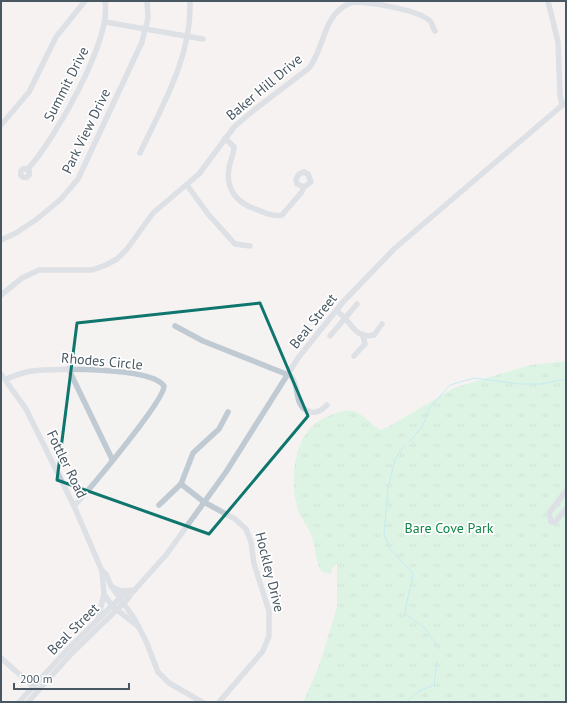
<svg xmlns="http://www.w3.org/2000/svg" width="567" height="703" font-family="'PT Sans',sans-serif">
<defs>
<pattern id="grass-tufts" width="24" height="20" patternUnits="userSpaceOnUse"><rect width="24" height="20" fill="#bff4d2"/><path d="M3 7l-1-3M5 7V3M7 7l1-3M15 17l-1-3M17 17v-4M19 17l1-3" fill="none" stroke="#a6d3b7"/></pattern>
</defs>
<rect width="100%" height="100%" fill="#f5f2f2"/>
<path fill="url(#grass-tufts)" d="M566 361V702H303L319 666 337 607V564L332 568 331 574 323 572 320 569C315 558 316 547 312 537 309 527 301 520 298 510 289 480 293 433 324 418 357 403 356 412 380 430L388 427 454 388 530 365Z"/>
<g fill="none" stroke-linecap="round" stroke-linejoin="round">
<g stroke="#89e1f4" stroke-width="1">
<polyline points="409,442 422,427 430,407 450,385 474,378 520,384 541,384 566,379"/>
<path d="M404 446 395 459 388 489 384 534 390 549 413 573C412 587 406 599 405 614L425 628 439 649"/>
<polyline points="407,702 419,691 434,685 437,662"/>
</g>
<g stroke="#bfcad2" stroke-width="5.5">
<polyline points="548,1 558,42 560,95 562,105"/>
<polyline points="105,22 203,39"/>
<polyline points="1,125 29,92 56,37 85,1"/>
<path d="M225 138 234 147C234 154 230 161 229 168 225 190 238 204 258 210 265 213 274 217 282 215L301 193 304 187 311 182 308 174 304 172 299 174 296 179 297 184 304 187"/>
<path d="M140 153C163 104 192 56 190 1"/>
<circle cx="25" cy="173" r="4.5"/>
<path d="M27 170C54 141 112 40 105 1"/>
<polyline points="187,185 208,214 235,244 250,246"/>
<polyline points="1,240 16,233 37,219 61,199 78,179 142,42 148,18 147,1"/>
<path d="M1 295 22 278 39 270H92L106 265 117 259 127 249 153 213 199 174 234 127 254 110 309 68C322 52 323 25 338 11 343 6 350 2 358 2 373 3 421 10 431 22 432 24 433 28 435 31"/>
<path d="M336 311C351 318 353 340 374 335L382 324"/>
<path d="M175 326 203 341 291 376C301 387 292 407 311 412 318 413 322 410 327 405"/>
<polyline points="330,336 357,304"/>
<polyline points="354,356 365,344 363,336"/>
<polyline points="68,368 112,459"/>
<polyline points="1,374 26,409 74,506 102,571 104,594 112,606 139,627"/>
<path d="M6 379C14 376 23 372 32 371 55 368 152 367 164 386 165 400 88 491 74 506"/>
<polyline points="181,484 204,502 235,519 246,529 251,542 254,564 269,611 269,636 263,651 219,702"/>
<polyline points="566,491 549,513 551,522 555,522 566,509"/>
<polyline points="159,505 181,484 193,453 219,429 228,412"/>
<polyline points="102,571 106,574 111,586 134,618 146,641 158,672 169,683 202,702"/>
<polyline points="112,587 121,591 135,590"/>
<polyline points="98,619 104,594"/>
<polyline points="1,658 35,688"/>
<polyline points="19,702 68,649 123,595 130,595"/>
<polyline points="28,702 72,653 128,599 130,595 166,555 226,472 298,358 343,302 394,249 566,102"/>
</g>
</g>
<path d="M0 0H567V703H0ZM260 303 308 416 209 534 57 480 77 323Z" fill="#f5f2f2" fill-opacity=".55" fill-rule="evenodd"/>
<path fill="none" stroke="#0f766e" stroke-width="3" stroke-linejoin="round" d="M260 303 308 416 209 534 57 480 77 323Z"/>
<g text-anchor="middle" stroke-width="3.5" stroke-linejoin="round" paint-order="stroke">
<g font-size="14" fill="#485762" stroke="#fff">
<text transform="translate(66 84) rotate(-63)" y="5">Summit Drive</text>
<text transform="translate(264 87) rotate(-40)" y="5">Baker Hill Drive</text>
<text transform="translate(86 131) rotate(-64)" y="5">Park View Drive</text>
<text transform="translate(313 321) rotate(-51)" y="5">Beal Street</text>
<text transform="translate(102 361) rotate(5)" y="5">Rhodes Circle</text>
<text transform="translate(67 464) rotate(64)" y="5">Fottler Road</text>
<text transform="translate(270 572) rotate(76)" y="5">Hockley Drive</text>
<text transform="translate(73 629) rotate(-45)" y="5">Beal Street</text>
</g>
<g font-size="14" fill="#108646" stroke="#fff">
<text x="449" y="533">Bare Cove Park</text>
</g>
</g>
<rect width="567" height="703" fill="none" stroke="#485762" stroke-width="4"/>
<path d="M14 683v6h115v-6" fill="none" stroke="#485762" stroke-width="2"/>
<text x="20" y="683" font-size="12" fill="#485762" stroke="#ffffff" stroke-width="3" paint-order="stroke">200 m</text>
</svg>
